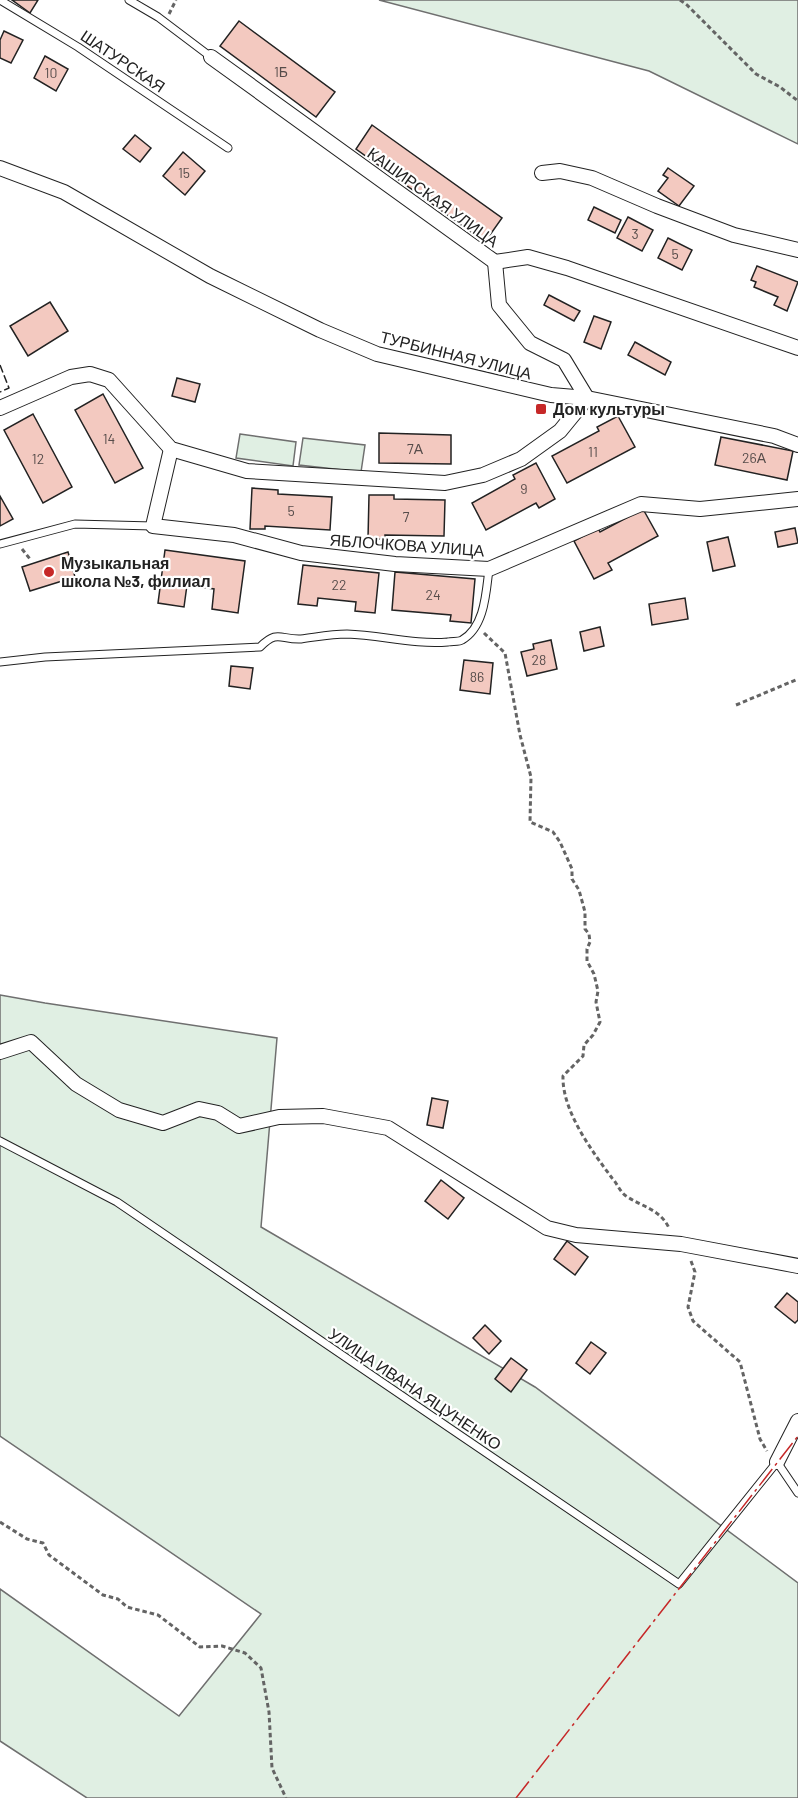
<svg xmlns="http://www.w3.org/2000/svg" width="798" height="1798" font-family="Barlow,sans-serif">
<rect width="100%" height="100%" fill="#fff"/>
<g fill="#e0efe3" stroke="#6f6f6f" stroke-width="1.5">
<polygon points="379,0 798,0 798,144 649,71"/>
<polygon points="240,434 296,442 293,466 236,458"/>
<polygon points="303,438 365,445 361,472 299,465"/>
<polygon points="0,995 45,1003 277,1038 261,1227 535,1387 798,1583 798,1798 87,1798 0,1741 0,1589 179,1716 261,1614 0,1436"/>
</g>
<g fill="#f3c9c0" stroke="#222" stroke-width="1.5">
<polygon points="12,0 38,0 30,13"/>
<polygon points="239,21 335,92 316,117 220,46"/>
<polygon points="4,31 23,40 11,63 0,58 0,40"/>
<polygon points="45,56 68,69 56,91 34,78"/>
<polygon points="372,125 502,218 485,242 356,149"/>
<polygon points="135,135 151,148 140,162 123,149"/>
<polygon points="183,152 205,171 185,195 163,176"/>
<polygon points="668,168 694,186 679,206 658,191 668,178 663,175"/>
<polygon points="594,207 621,220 615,233 588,220"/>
<polygon points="628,217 653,230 642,251 617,238"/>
<polygon points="668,238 692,250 682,270 658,258"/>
<polygon points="757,266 798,282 787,311 774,305 778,297 754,287 756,282 751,280"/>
<polygon points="549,295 580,311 574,321 544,305"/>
<polygon points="50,302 68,331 28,356 10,326"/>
<polygon points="594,316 611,322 601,349 584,342"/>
<polygon points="635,342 671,362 665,375 628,355"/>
<polygon points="177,378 200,384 195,402 172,396"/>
<polygon points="103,394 143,468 115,483 75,410"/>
<polygon points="33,414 72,487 43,503 4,430"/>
<polygon points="618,416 635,447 567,483 552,456 599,431 597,427"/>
<polygon points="379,433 451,435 451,464 379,463"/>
<polygon points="721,437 793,451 787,480 715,465"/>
<polygon points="536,463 555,499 539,508 536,503 486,530 472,503 515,479 513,475"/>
<polygon points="252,488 278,490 278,494 332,497 330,530 265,526 265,529 250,529"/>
<polygon points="369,495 394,495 394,499 445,500 444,536 385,535 385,539 368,539"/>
<polygon points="0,496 13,519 0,526"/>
<polygon points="643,509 658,536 608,563 612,570 594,579 574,541 598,528 600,532"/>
<polygon points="795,528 798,543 778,547 775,532"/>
<polygon points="728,537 735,566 713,571 707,542"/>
<polygon points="165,550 245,561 238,613 212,609 214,589 187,585 184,607 158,603"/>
<polygon points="68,552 75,577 30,591 22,567"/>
<polygon points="303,565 379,573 375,613 355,611 356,602 318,598 317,606 298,604"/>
<polygon points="395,572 475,579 471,623 450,621 451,615 392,610"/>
<polygon points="685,598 688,619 652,625 649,604"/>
<polygon points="600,627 604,646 584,651 580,632"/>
<polygon points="551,640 557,669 527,676 521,652 534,649 533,644"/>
<polygon points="464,660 493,663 490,694 460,690"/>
<polygon points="231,666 253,668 250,689 229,686"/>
<polygon points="432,1098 448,1101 443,1128 427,1125"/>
<polygon points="441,1180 464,1198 448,1219 425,1201"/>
<polygon points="567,1241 588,1257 575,1275 554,1259"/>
<polygon points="787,1293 798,1302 798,1320 795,1323 775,1307"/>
<polygon points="485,1325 501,1341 489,1354 473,1338"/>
<polygon points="591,1342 606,1353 590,1374 576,1363"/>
<polygon points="511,1358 527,1370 511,1392 495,1379"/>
</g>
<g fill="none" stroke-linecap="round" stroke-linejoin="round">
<defs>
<g id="lane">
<polyline points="0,0 78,47 228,148"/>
<polyline points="129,0 158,17 211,57"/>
<polyline points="0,544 75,524 153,526"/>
<path d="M0 662 45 657 260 647C278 629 280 640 301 639 317 637 331 634 347 634 381 635 414 645 448 642 452 641 459 642 462 640 485 627 486 592 489 569"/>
<polyline points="0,1141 117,1202 679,1584 777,1462 798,1493"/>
</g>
<g id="street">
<polyline points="211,57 495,262 528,257 567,268 798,348"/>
<polyline points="0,168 64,192 210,276 320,330 377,354 551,395 587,398 774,436 798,445"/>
<polyline points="542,173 560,171 592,178 657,206 734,235 798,250"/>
<polyline points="495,262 499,305 530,343 564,360 587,398"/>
<polyline points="0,408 71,377 90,374 109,380 171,449 247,471 445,483 483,475 521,459 560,431 587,398"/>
<polyline points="171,449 153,526 234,535 301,553 395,564 489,569 641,504 700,509 798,499"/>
<polyline points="0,1052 31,1042 76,1084 119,1110 163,1123 199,1109 218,1113 239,1126 279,1117 323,1116 388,1128 547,1228 576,1235 681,1244 798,1266"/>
<polyline points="777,1462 798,1421"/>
</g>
</defs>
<use href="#lane" stroke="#222" stroke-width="9"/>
<use href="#street" stroke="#222" stroke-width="16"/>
<g stroke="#646464" stroke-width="3" stroke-dasharray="4.5 3" stroke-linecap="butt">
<polyline points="680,0 687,5 756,74 780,87 798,101"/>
<polyline points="169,14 176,0"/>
<polyline points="22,549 30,559"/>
<path d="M484 633 505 653 520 735 531 777 530 822 553 832 560 842 572 869V879L579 890 585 912V929L589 934 590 942 587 949V961L594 974 598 991 596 1002 600 1022 593 1035 584 1045 583 1056 563 1076C562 1111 592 1151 612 1178 617 1183 620 1192 626 1196 642 1207 660 1209 669 1228"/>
<polyline points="736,705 798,679"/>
<polyline points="691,1261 695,1272 688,1307 693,1321 740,1362 760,1439 767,1451"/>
<polyline points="0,1522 27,1539 43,1543 49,1555 103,1595 118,1599 127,1607 158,1615 200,1647 222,1646 245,1653 261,1668 269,1712 272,1768 286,1798"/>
</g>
<use href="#lane" stroke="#fff" stroke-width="7"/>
<use href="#street" stroke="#fff" stroke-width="14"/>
<polyline stroke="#222" stroke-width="1.5" stroke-dasharray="8 3" stroke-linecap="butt" points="0,365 9,388 0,392"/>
<polyline stroke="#c62828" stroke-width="1.5" stroke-dasharray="21 4.5 3 4.5" stroke-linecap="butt" points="516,1798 798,1436"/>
</g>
<g fill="#c62828" stroke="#fff" stroke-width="2">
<rect x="535" y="403" width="12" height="12" rx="3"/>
<circle cx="49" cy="572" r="6"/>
</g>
<g text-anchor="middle" stroke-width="4.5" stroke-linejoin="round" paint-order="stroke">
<g font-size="14" fill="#564c4a">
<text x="281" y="77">1Б</text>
<text x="51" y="78">10</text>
<text x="184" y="178">15</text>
<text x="635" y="239">3</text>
<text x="675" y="259">5</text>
<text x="109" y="444">14</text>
<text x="415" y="454">7А</text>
<text x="593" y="457">11</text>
<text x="754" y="463">26А</text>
<text x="38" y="464">12</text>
<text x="524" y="494">9</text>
<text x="291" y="516">5</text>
<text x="406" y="522">7</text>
<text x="339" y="590">22</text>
<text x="433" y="600">24</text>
<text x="539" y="665">28</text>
<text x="477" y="682">86</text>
</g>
<g font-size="16" fill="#222" stroke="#fff">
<text transform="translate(123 61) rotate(34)" y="6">ШАТУРСКАЯ</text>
<text transform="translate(433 197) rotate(36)" y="6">КАШИРСКАЯ УЛИЦА</text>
<text transform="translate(456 355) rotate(14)" y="6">ТУРБИННАЯ УЛИЦА</text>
<text transform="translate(407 545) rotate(4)" y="6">ЯБЛОЧКОВА УЛИЦА</text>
<text transform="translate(415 1389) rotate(34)" y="6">УЛИЦА ИВАНА ЯЦУНЕНКО</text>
</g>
<g font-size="16" font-weight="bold" fill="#222" stroke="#fff" text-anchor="start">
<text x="553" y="415">Дом культуры</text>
<text x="61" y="569">Музыкальная<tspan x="61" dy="18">школа №3, филиал</tspan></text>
</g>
</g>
</svg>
